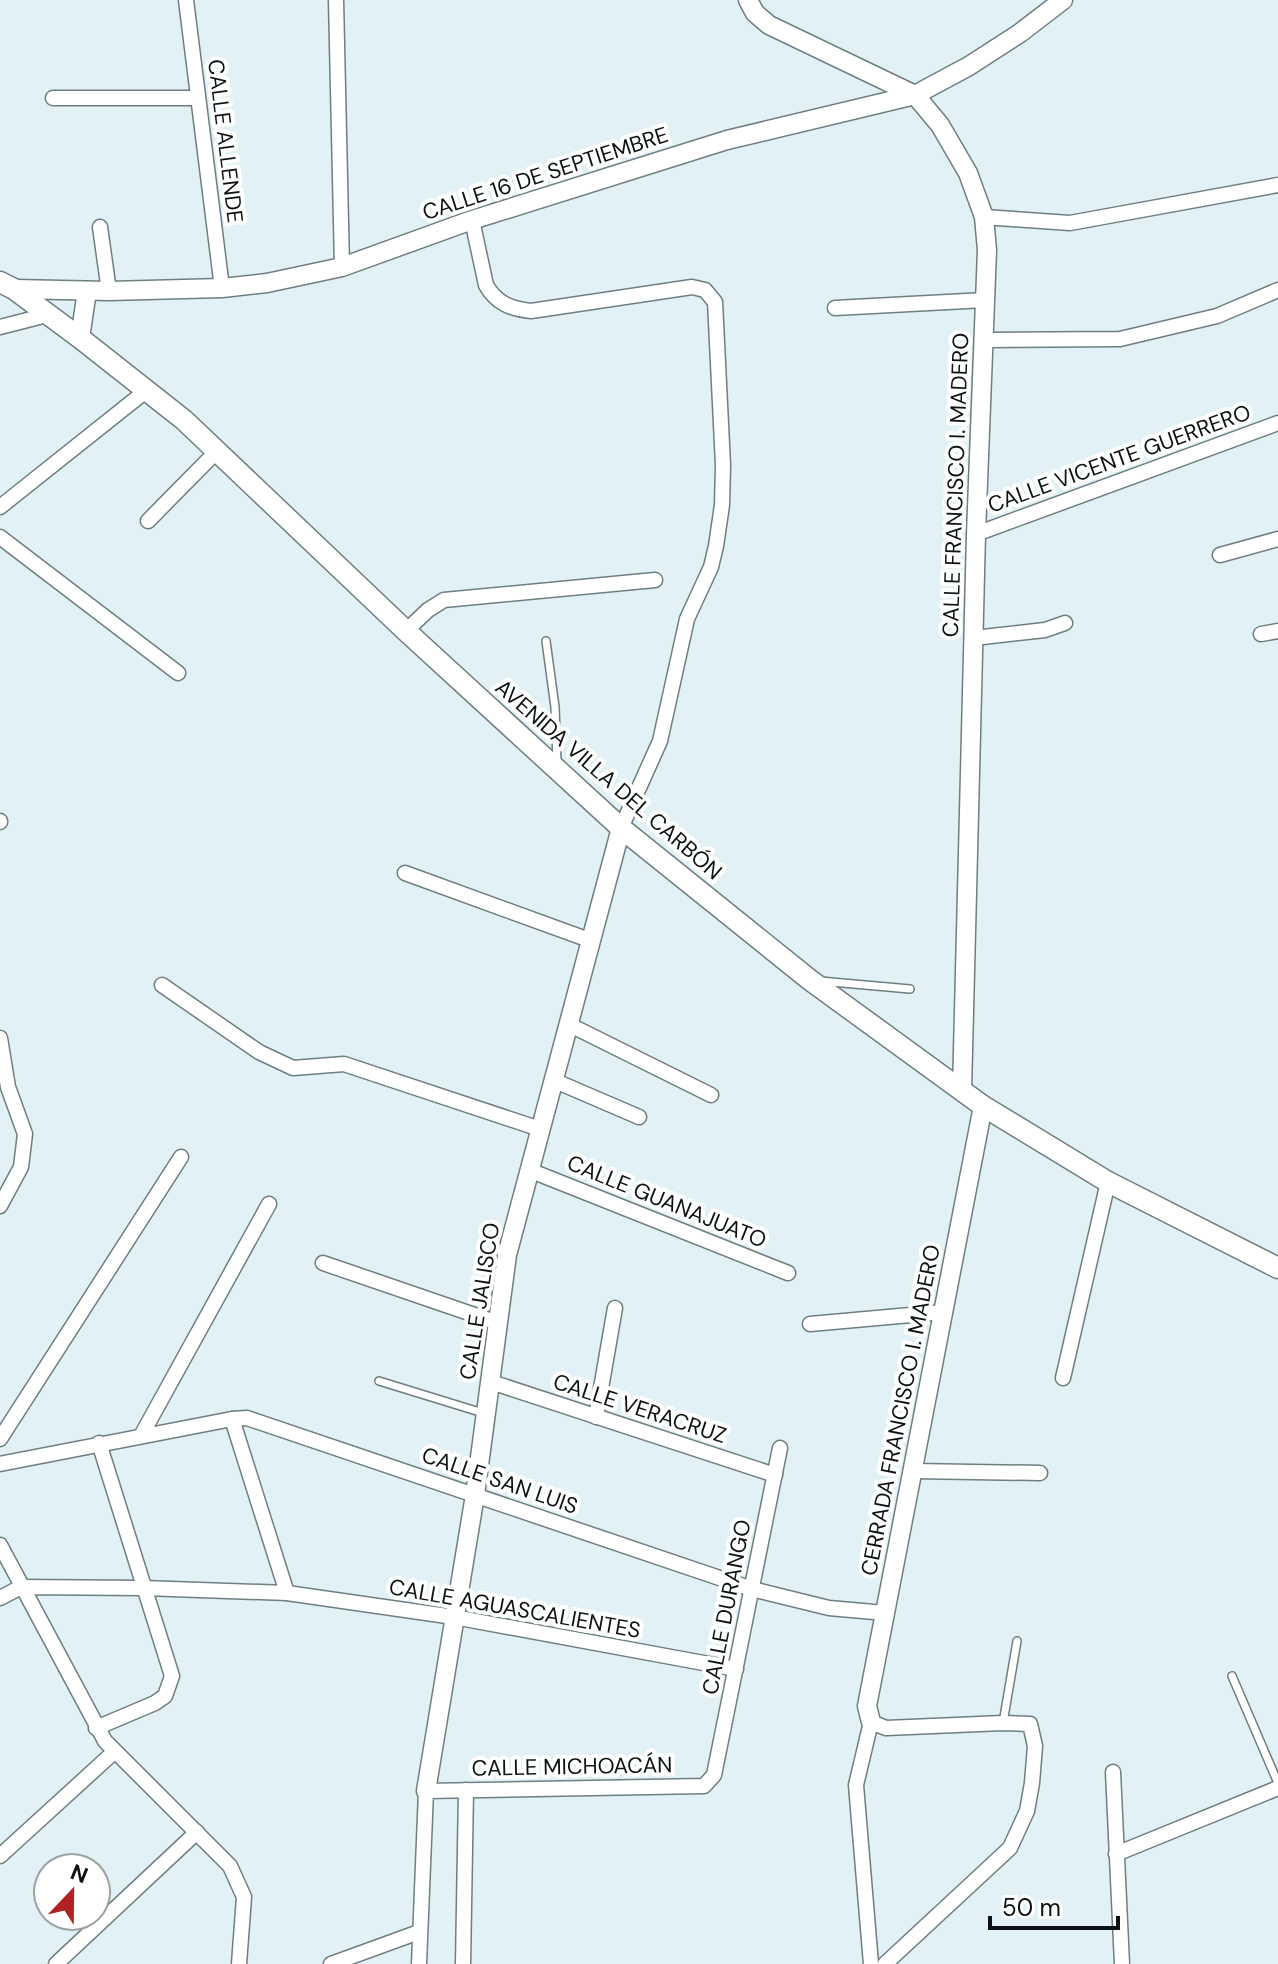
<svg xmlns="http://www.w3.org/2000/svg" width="1278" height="1964" font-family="'DM Sans',sans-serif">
<rect width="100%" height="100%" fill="#e1f1f5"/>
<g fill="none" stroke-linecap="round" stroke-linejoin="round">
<defs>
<g id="service">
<polyline points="546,641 555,707 557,762"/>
<polyline points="820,981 910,989"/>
<polyline points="379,1381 483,1413"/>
<polyline points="1232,1676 1278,1783"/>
<polyline points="1003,1723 1017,1641"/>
</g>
<g id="minor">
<polyline points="186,0 222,288"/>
<polyline points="336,0 342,267"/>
<polyline points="53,98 198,98"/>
<polyline points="984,217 1070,223 1278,185"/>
<path d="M472 220 486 285C496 303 511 309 531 311L692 287 705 290 715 302 723 465 722 505 716 546 711 567 687 619 660 741 621 828"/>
<polyline points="100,227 109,291"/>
<polyline points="835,308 985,300"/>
<polyline points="0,327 47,315"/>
<polyline points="983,340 1120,339 1217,316 1278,290"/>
<polyline points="0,507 147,390"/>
<polyline points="148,521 216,452"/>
<polyline points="976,534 1278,423"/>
<polyline points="0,537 178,673"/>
<polyline points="1220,555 1278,539"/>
<polyline points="406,631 428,610 444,600 655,580"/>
<polyline points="1261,634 1278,631"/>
<polyline points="974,638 1045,630 1065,623"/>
<polyline points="0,821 0,822"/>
<polyline points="405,873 592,941"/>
<polyline points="162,985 259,1052 293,1068 344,1064 540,1129"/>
<polyline points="570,1025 711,1095"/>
<polyline points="0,1038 8,1087 25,1134 21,1167 0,1206"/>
<polyline points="553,1080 639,1117"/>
<polyline points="529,1170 788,1273"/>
<polyline points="323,1263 498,1323"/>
<polyline points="810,1324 944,1312"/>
<polyline points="1063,1378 1108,1182"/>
<polyline points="491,1382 775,1475"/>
<polyline points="596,1417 615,1308"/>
<polyline points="232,1419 287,1593"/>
<polyline points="141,1436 269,1204"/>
<polyline points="0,1439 181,1157"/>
<polyline points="0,1464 232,1419 247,1418 752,1589 829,1608 885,1613"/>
<polyline points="913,1471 1040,1473"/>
<polyline points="0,1545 105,1741 230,1866 244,1897 239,1964"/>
<polyline points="0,1598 21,1587 143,1588 287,1593 454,1617 736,1669"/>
<polyline points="96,1728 155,1703 165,1696 172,1676 99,1443"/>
<polyline points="1113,1772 1122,1964"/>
<polyline points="1116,1854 1278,1788"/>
<polyline points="0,1856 114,1752"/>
<polyline points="56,1964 197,1832"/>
<polyline points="331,1964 419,1932"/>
<polyline points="419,1964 426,1791 704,1786 714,1775 780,1448"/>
<polyline points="463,1964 466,1790"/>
<polyline points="871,1964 856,1785 871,1722 886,1728 1003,1723 1030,1724 1035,1746 1032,1783 1027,1811 1010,1848 885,1964"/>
</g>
<g id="tertiary">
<polyline points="748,0 755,13 769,25 915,95 940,125 968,173 984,217 987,250 976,534 962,1091"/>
<polyline points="14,289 109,291 222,288 267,283 342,267 472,220 727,140 915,95 969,66 1020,33 1063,0"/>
<polyline points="80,338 87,291"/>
<polyline points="871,1722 867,1706 983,1106"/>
<polyline points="426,1791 475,1495 507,1255 621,828"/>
</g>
<polyline id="secondary" points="0,282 14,289 80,338 184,420 406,631 621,828 810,980 983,1106 1108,1182 1278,1268"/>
</defs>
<use href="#service" stroke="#6f7e81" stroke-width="10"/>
<use href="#minor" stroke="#6f7e81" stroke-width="17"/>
<use href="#tertiary" stroke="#6f7e81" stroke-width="21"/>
<use href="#secondary" stroke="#6f7e81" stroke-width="23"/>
<use href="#service" stroke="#fff" stroke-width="7"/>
<use href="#minor" stroke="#fff" stroke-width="14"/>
<use href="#tertiary" stroke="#fff" stroke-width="18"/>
<use href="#secondary" stroke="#fff" stroke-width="20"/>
</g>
<g text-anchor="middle" stroke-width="8" stroke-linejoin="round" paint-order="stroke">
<g font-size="22" fill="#0c1213" stroke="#fff">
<text transform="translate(226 141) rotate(83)" y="8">CALLE ALLENDE</text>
<text transform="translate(545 173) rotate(-18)" y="8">CALLE 16 DE SEPTIEMBRE</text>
<text transform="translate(1119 458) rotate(-20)" y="8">CALLE VICENTE GUERRERO</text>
<text transform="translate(955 485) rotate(-88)" y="8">CALLE FRANCISCO I. MADERO</text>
<text transform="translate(609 779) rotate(41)" y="8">AVENIDA VILLA DEL CARBÓN</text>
<text transform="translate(667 1201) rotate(22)" y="8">CALLE GUANAJUATO</text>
<text transform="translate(479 1301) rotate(-81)" y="8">CALLE JALISCO</text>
<text transform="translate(640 1408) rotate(18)" y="8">CALLE VERACRUZ</text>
<text transform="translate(900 1410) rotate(-79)" y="8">CERRADA FRANCISCO I. MADERO</text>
<text transform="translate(500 1480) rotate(19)" y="8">CALLE SAN LUIS</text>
<text transform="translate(726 1607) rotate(-79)" y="8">CALLE DURANGO</text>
<text transform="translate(515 1608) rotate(10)" y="8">CALLE AGUASCALIENTES</text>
<text transform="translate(572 1766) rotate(-1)" y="8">CALLE MICHOACÁN</text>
</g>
</g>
<g transform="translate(72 1892) rotate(22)"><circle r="38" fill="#ffffff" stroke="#9ea0a1" stroke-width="2"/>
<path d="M0-6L14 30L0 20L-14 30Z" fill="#b12122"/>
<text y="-12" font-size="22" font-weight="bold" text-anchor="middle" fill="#0c1213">N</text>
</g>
<path d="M990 1916v12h128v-12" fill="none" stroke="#0c1213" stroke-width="4"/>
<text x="1002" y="1916" font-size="24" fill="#0c1213" stroke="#ffffff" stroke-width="6" paint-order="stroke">50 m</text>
</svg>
